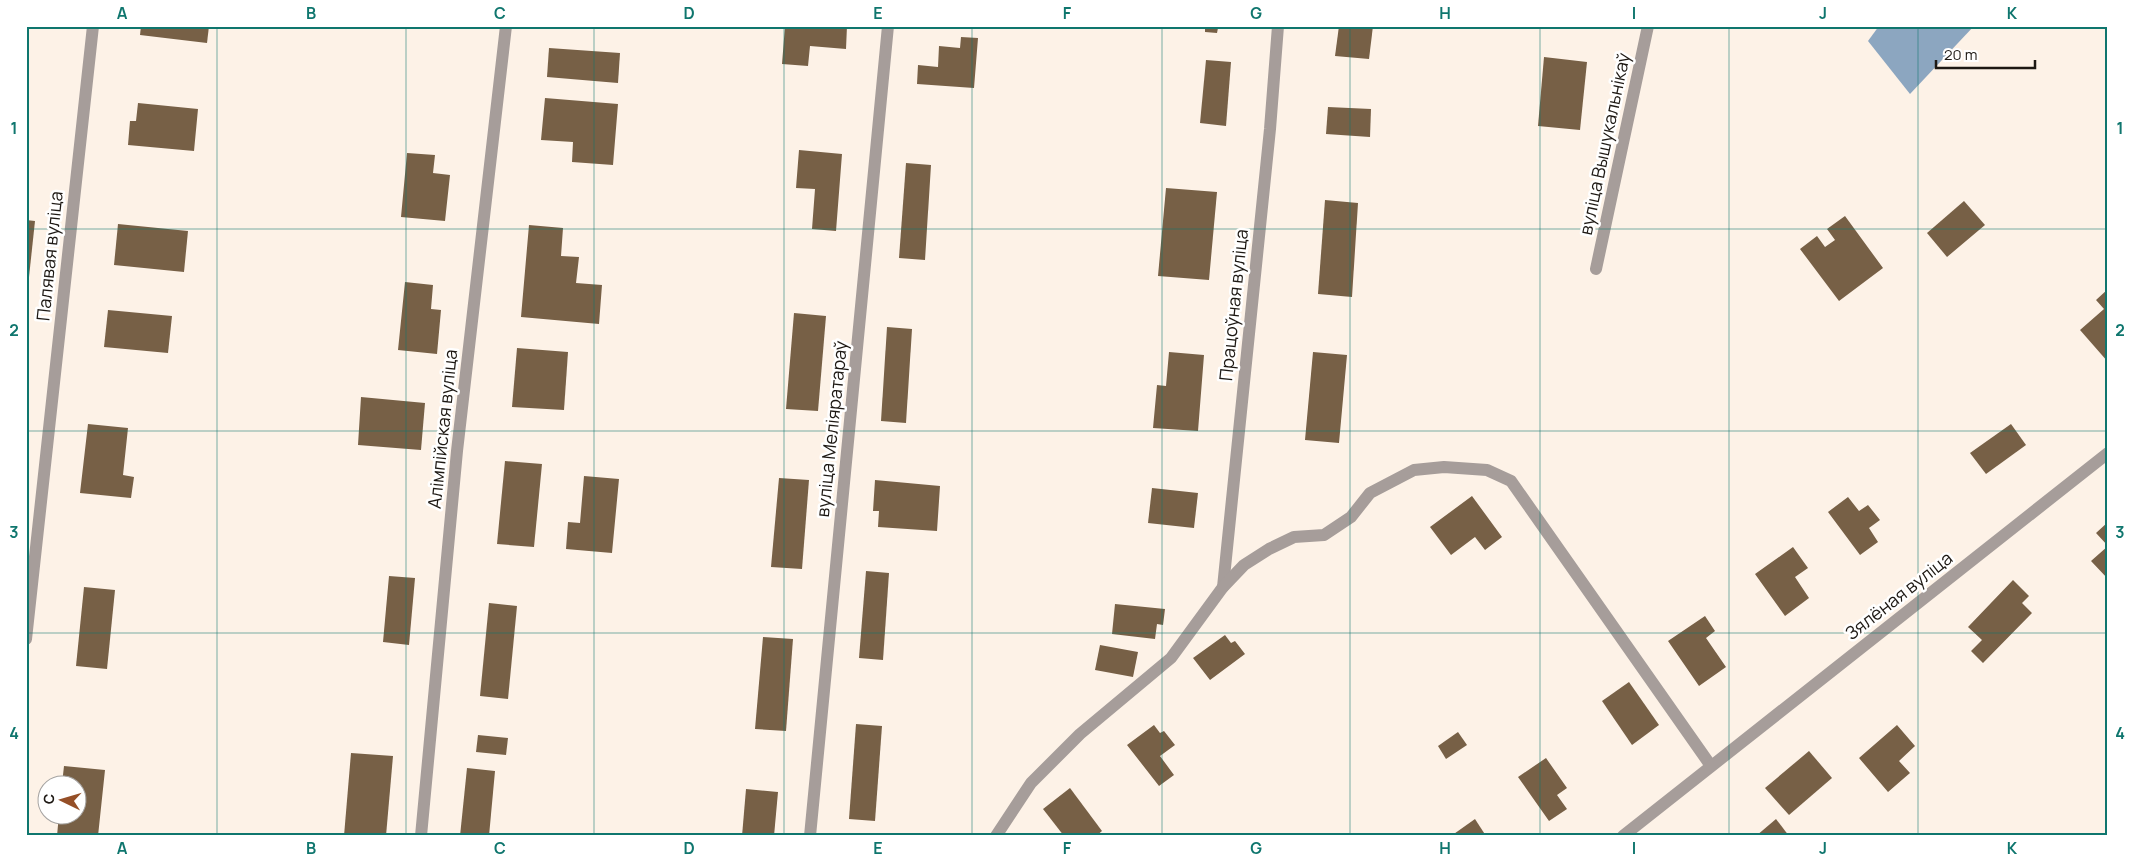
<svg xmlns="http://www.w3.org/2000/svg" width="2134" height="862" font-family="Manrope,sans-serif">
<rect width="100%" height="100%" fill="#fdf2e7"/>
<polygon fill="#8ca6c0" points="1879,26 1974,26 1910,94 1868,41"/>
<g fill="#776046">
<polygon points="141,26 209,26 207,43 140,35"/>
<polygon points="785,26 847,26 846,49 810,46 808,66 782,64"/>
<polygon points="1205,26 1235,26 1235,29 1218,28 1217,33 1205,32"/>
<polygon points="1339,26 1373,26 1369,59 1335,56"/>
<polygon points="961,37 978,38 974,88 917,84 918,65 938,67 939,46 960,48"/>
<polygon points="549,48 620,53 618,83 547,77"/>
<polygon points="1544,57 1587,62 1580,130 1538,126"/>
<polygon points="1206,60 1231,62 1226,126 1200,123"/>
<polygon points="545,98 618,104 613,165 572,162 573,142 541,140"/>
<polygon points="138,103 198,109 194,151 128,145 130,121 136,121"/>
<polygon points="1328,107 1371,109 1370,137 1326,134"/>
<polygon points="799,150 842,154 836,231 812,229 815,189 796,188"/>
<polygon points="407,153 435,155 433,173 450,175 445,221 401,217"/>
<polygon points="906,163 931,165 925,260 899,258"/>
<polygon points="1166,188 1217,192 1209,280 1158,276"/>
<polygon points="1325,200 1358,203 1352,297 1318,294"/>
<polygon points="1964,201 1985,225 1947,257 1927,233"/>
<polygon points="1845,216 1883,268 1839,301 1800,249 1817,236 1825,247 1835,240 1827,229"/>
<polygon points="26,220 35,221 29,277 26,276"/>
<polygon points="118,224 188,231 184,272 114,265"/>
<polygon points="529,225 563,228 561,256 579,257 576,283 602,285 599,324 521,317"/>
<polygon points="405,282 433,285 431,309 441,310 437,354 398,350"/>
<polygon points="2108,289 2108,362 2080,330 2104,309 2096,300"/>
<polygon points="108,310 172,316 168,353 104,347"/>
<polygon points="794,313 826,316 818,411 786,409"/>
<polygon points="887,327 912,329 906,423 881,421"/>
<polygon points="517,348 568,352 564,410 512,407"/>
<polygon points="1169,352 1204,355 1198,431 1153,428 1157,385 1166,386"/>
<polygon points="1313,352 1347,355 1339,443 1305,440"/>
<polygon points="361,397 425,403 421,450 358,445"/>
<polygon points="88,424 128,428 123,475 134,477 131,498 80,493"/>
<polygon points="2011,424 2026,445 1986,474 1970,453"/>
<polygon points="505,461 542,464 534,547 497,544"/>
<polygon points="584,476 619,479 612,553 566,549 568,522 580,523"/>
<polygon points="779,478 809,480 802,569 771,567"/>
<polygon points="875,480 940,486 937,531 878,527 879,511 873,511"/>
<polygon points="1152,488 1198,493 1194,528 1148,523"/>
<polygon points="1472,496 1502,537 1485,550 1475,537 1451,555 1430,527"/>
<polygon points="1848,497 1859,511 1868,505 1880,520 1869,528 1878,542 1860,555 1828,512"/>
<polygon points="2108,522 2108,579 2091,561 2108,546 2096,533"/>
<polygon points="1793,547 1808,568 1795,577 1809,598 1785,616 1755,574"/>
<polygon points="866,571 889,573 883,660 859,658"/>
<polygon points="389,576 415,578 409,645 383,642"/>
<polygon points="2013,580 2029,596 2022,603 2032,613 1983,663 1971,651 1982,640 1968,627"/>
<polygon points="84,587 115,590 107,669 76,666"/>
<polygon points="489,603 517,606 508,699 480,696"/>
<polygon points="1115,604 1165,609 1163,625 1157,624 1155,639 1112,634"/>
<polygon points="1705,616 1715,631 1706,638 1726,667 1699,686 1668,641"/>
<polygon points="1225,635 1231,643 1235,641 1245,654 1210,680 1193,658"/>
<polygon points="763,637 793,639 786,731 755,729"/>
<polygon points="1100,645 1138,652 1133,677 1095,670"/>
<polygon points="1629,682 1659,725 1632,745 1602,701"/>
<polygon points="856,724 882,726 875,821 849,819"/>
<polygon points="1154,725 1160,733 1164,731 1175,745 1160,756 1174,775 1159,786 1127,745"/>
<polygon points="1897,725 1915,746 1899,761 1910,773 1888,792 1859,758"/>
<polygon points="1458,732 1467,745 1446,759 1438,746"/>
<polygon points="478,735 508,738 506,755 476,752"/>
<polygon points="1809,751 1832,778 1789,815 1765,788"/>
<polygon points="351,753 393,756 386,836 344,836"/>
<polygon points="1546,758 1567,788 1557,795 1567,809 1549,821 1518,777"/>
<polygon points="64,766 105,770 98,836 57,836 59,814 78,814 78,784 62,784"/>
<polygon points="467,768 495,771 489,836 460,836"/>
<polygon points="1070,788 1102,831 1096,836 1064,836 1043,809"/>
<polygon points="746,789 778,792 774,836 742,836"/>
<polygon points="1475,819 1486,836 1451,836"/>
<polygon points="1776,819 1789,836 1756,836"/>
</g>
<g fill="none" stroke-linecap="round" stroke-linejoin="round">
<g stroke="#a69d9a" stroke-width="12">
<polyline points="1596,269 1648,26"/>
<polyline points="1223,587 1270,129 1278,26"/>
<polyline points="26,639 93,26"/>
<polyline points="421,836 457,451 506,26"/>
<polyline points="810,836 888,26"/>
<polyline points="996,836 1031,783 1080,734 1171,658 1223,587 1244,565 1269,549 1294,537 1324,535 1351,517 1370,493 1414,470 1444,467 1487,470 1511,481 1711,766"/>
<polyline points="1623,836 2108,453"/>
</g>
</g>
<path fill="none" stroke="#0f766e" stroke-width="1" stroke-opacity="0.55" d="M217 26V836M406 26V836M594 26V836M784 26V836M972 26V836M1162 26V836M1350 26V836M1540 26V836M1729 26V836M1918 26V836M26 229H2108M26 431H2108M26 633H2108"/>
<g text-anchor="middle" stroke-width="5" stroke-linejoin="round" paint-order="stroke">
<g font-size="18" fill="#1d1813" stroke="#fff">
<text transform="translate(1605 144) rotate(-78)" y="6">вуліца Вышукальнікаў</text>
<text transform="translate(50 256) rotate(-84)" y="6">Палявая вуліца</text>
<text transform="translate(1234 305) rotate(-84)" y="6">Працоўная вуліца</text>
<text transform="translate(443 429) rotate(-84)" y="6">Алімпійская вуліца</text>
<text transform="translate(832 429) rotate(-84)" y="6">вуліца Меліяратараў</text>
<text transform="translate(1899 596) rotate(-38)" y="6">Зялёная вуліца</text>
</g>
</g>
<rect width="2134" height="862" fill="none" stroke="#ffffff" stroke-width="55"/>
<g transform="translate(62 800) rotate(275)"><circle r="24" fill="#ffffff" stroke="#a5a3a1"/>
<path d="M0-4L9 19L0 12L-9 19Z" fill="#954f27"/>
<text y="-8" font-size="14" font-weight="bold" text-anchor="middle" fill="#1d1813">С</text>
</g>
<path d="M1936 60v8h99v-8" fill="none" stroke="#1d1813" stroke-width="2.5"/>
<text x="1944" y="60" font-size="15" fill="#1d1813" stroke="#ffffff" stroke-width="4" paint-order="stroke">20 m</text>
<rect x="28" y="28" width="2078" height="806" fill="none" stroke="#0f766e" stroke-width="2"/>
<g font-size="16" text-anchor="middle" font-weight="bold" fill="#0f766e">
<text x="122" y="19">A</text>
<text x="311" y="19">B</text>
<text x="500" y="19">C</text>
<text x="689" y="19">D</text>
<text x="878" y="19">E</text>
<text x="1067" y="19">F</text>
<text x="1256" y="19">G</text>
<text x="1445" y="19">H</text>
<text x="1634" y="19">I</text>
<text x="1823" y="19">J</text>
<text x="2012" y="19">K</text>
<text x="14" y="134">1</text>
<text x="2120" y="134">1</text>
<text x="14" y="336">2</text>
<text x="2120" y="336">2</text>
<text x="14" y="538">3</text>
<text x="2120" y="538">3</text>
<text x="14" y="739">4</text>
<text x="2120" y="739">4</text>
<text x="122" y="854">A</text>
<text x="311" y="854">B</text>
<text x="500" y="854">C</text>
<text x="689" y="854">D</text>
<text x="878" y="854">E</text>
<text x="1067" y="854">F</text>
<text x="1256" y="854">G</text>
<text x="1445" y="854">H</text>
<text x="1634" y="854">I</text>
<text x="1823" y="854">J</text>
<text x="2012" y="854">K</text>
</g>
</svg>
